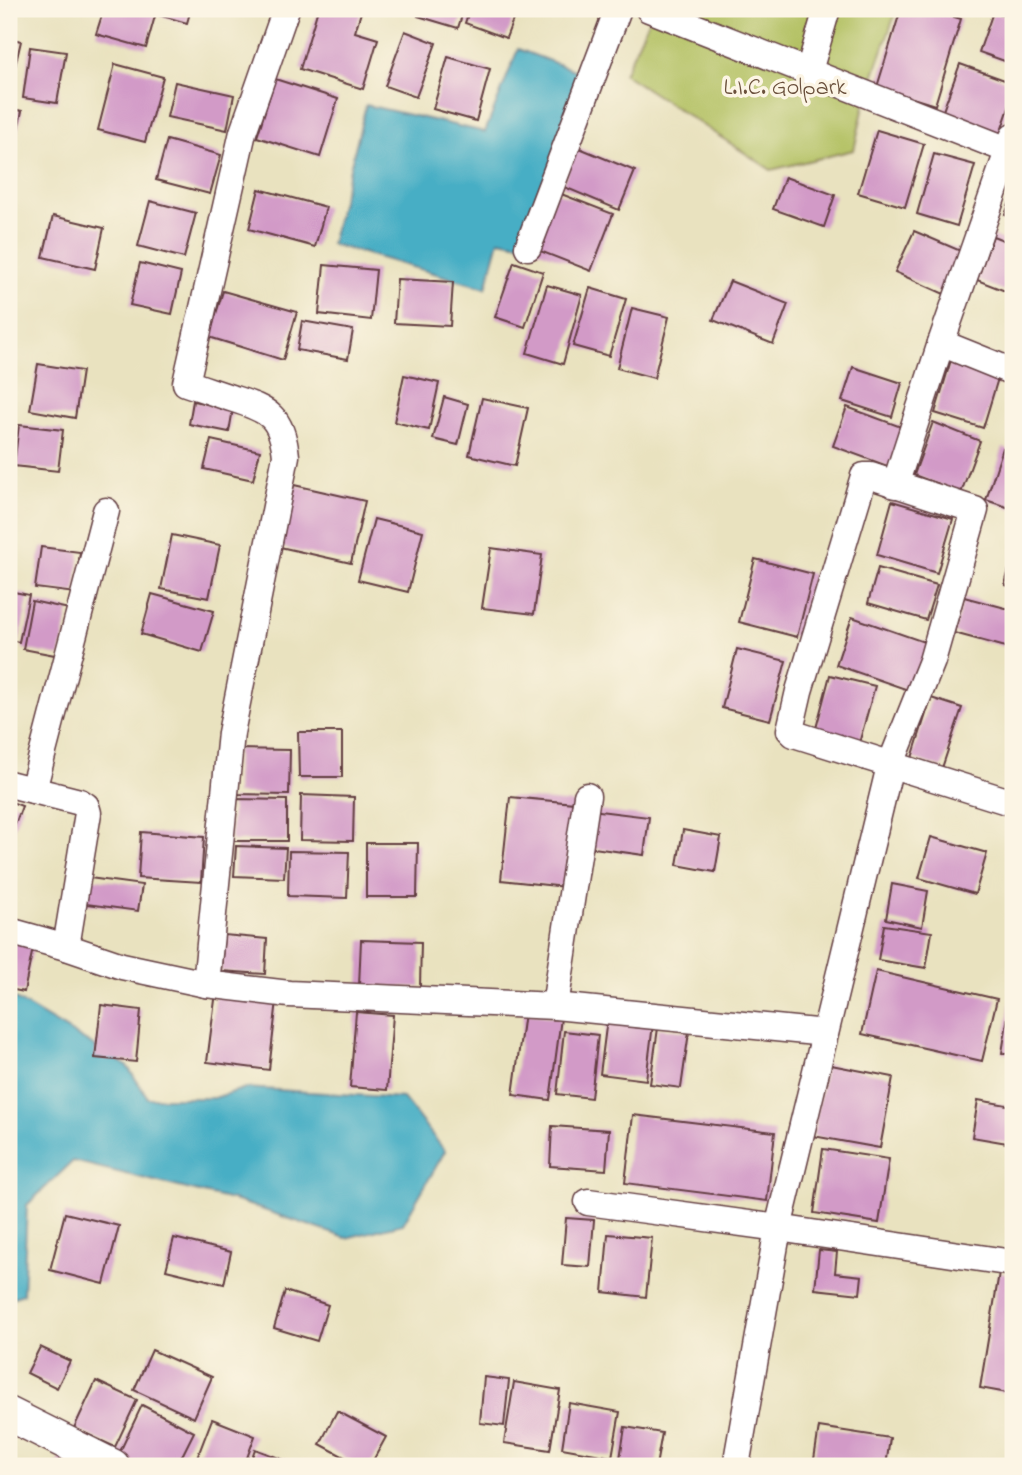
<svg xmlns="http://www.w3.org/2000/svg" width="1022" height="1475" font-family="'Indie Flower',sans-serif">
<rect width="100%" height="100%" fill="#fcf5e5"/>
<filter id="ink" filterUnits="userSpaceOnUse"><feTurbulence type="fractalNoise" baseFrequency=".0143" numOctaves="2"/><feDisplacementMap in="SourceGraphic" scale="14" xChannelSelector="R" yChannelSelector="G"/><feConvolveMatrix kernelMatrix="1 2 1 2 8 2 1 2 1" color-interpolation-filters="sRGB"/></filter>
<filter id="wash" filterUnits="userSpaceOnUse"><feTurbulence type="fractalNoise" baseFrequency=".00686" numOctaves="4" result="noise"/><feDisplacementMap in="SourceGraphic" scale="28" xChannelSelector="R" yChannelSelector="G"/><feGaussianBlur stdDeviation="1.57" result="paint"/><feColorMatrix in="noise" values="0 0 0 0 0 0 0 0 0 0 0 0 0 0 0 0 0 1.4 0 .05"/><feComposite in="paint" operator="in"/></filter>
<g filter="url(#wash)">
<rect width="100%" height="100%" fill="#e9e2bf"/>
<polygon fill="#b3c164" stroke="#7e7048" stroke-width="2" points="654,9 897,9 866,97 854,150 771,170 624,74"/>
<g fill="#46aec5" stroke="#486678" stroke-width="2">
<polygon points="518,49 587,75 521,244 499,240 486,288 331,244 366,105 485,132"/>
<polygon points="9,995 127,1066 148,1098 214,1098 246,1088 403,1098 445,1151 403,1224 346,1238 240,1202 73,1161 27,1205 23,1294 9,1299"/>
</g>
<g id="blocks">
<g fill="#d29ac7">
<polygon points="104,9 157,9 146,48 96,34"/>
<polygon points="161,9 191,9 187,23 159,15"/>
<polygon points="318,9 362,9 355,32 378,39 363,89 300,69"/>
<polygon points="420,9 464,9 458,28 418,16"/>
<polygon points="470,9 517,9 506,38 465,23"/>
<polygon points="901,9 928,9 961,19 935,105 877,87"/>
<polygon points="993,12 1013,19 1013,64 979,52"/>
<polygon points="405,31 436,43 416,97 385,86"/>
<polygon points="9,38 21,41 10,88 9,88"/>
<polygon points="30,47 66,52 57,103 23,98"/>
<polygon points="448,57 490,69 476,121 433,109"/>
<polygon points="115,64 163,77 145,142 98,130"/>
<polygon points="960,64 1013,83 1013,96 998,140 940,119"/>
<polygon points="275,79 338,99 320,157 257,137"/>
<polygon points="175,82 234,95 227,130 167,117"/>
<polygon points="9,108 22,111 11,160 9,160"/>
<polygon points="877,130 924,144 905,207 858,193"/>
<polygon points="167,140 221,155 210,194 156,180"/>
<polygon points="577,147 635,171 619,210 562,186"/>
<polygon points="934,154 975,165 957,226 917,214"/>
<polygon points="785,177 835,195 824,227 773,209"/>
<polygon points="259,189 326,207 315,247 249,229"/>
<polygon points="556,192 613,214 591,271 535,249"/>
<polygon points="1013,193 1013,218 1005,215"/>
<polygon points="150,201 196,213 184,258 138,246"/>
<polygon points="53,216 104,228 95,269 43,257"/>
<polygon points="914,231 963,252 944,294 895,272"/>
<polygon points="993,236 1013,244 1013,294 977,280"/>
<polygon points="514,262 543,272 525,327 495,317"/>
<polygon points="140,263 181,273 172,314 130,305"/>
<polygon points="324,265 376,270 371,320 319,314"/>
<polygon points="397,279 453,282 450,326 394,323"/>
<polygon points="730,281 788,304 773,344 713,320"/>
<polygon points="547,285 582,295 563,364 527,353"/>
<polygon points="590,288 626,299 609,356 573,346"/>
<polygon points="223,291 297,312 283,360 209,337"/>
<polygon points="632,308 669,317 654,378 617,368"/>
<polygon points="302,321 353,330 348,359 297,350"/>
<polygon points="951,360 999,375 983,428 935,413"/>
<polygon points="38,364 82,371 75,418 30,410"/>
<polygon points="853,367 902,383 892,417 842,401"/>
<polygon points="404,375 439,383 429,430 394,422"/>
<polygon points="444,397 468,404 458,445 433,439"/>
<polygon points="482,398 528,408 515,466 469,455"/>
<polygon points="193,401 233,409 229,432 189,424"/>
<polygon points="847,407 904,428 890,467 833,446"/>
<polygon points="933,422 980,441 961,493 914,475"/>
<polygon points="19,425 63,430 58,471 14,466"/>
<polygon points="211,440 260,451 253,480 204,469"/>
<polygon points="1003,448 1013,451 1013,509 986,500"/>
<polygon points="294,485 365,501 351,563 280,547"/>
<polygon points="892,501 953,519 937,573 877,555"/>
<polygon points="374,519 423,531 408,592 358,580"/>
<polygon points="172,535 220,545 209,598 161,589"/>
<polygon points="41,547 80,552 75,593 35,588"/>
<polygon points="491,548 542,555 534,614 482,608"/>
<polygon points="1012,557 1013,557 1013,587 1005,585"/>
<polygon points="755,559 813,574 797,637 739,622"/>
<polygon points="878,568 937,585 926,620 868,603"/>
<polygon points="9,591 29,595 19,642 9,640"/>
<polygon points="152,594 214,611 202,652 141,634"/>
<polygon points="964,597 1013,610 1013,649 954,633"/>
<polygon points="32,601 69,609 60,656 23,649"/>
<polygon points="852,617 930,644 914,692 836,665"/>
<polygon points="737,649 786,661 770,720 722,708"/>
<polygon points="830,675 875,686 858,747 814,736"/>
<polygon points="931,698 962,708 942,768 912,758"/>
<polygon points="298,732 342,732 342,777 299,777"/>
<polygon points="237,749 290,750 289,795 236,794"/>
<polygon points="301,795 354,797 353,841 300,840"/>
<polygon points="510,797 574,803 565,887 501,880"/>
<polygon points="232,799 287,800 287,841 231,841"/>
<polygon points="9,801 22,806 9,841"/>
<polygon points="591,810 649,817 644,855 586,847"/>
<polygon points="683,830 721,837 715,872 677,865"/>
<polygon points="141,832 204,837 201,882 138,878"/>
<polygon points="931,837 987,853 975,894 919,878"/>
<polygon points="366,843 418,843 417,897 366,897"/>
<polygon points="236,846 286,848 284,878 234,876"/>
<polygon points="289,851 349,852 347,898 288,896"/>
<polygon points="82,877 142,885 138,911 79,903"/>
<polygon points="892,884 928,891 922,927 886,919"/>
<polygon points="884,925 932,932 926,968 878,960"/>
<polygon points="224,935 267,939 265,974 221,971"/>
<polygon points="9,938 34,943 24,992 9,989"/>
<polygon points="361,940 421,942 420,987 359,986"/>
<polygon points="876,971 997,999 982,1061 862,1034"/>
<polygon points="1012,991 1013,992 1013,1055 1002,1053"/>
<polygon points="216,992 277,1000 269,1070 207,1062"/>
<polygon points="101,1005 141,1010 136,1062 95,1058"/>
<polygon points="356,1012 393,1015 387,1090 350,1087"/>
<polygon points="524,1013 561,1018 550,1100 513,1095"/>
<polygon points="607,1019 653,1024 646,1080 600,1074"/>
<polygon points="658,1028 689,1032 681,1088 650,1084"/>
<polygon points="564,1031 598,1035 591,1098 557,1094"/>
<polygon points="826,1064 893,1077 880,1148 813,1136"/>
<polygon points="978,1100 1013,1106 1013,1144 972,1137"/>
<polygon points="633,1115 775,1132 767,1201 625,1183"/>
<polygon points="552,1126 609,1130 606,1170 550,1166"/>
<polygon points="823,1149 889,1159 879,1223 814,1213"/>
<polygon points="1011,1199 1013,1199 1013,1238 1007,1237"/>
<polygon points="65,1213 119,1226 104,1284 50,1270"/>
<polygon points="566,1218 594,1220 590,1267 562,1265"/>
<polygon points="608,1234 652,1238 646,1297 603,1292"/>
<polygon points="174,1238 231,1252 224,1284 166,1270"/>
<polygon points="819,1250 837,1252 835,1273 862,1276 860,1294 815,1289"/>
<polygon points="999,1273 1013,1275 1013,1394 980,1388"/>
<polygon points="285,1291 328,1305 317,1341 274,1328"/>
<polygon points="40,1347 70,1361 57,1388 27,1373"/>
<polygon points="152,1350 212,1377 194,1418 134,1390"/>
<polygon points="484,1377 509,1380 504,1426 480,1423"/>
<polygon points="96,1381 137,1400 115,1447 74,1428"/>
<polygon points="514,1382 560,1390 550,1450 504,1443"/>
<polygon points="569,1403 620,1412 612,1457 562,1448"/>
<polygon points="142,1405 194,1432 177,1466 129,1466 116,1460"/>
<polygon points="337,1411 386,1437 370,1466 361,1466 320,1444"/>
<polygon points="212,1419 255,1436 244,1466 194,1466"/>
<polygon points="625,1427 662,1433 656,1466 619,1465"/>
<polygon points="819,1427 890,1438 886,1466 813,1466"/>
<polygon points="255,1449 300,1466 249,1466"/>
<polygon points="66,1450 90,1466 55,1466"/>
</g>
</g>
</g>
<g filter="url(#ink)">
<use href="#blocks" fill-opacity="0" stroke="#623c41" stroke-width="2"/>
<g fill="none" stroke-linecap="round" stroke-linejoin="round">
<defs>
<g id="minor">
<polyline points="649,9 1013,152"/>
<polyline points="809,71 827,9"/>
<polyline points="1013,137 941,343 1013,372"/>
<polyline points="528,247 618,9"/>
<polyline points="895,485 941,343"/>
<polyline points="9,784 80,802 86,806 88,813 66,947 9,931"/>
<polyline points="33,790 106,511"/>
<polyline points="66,947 122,966 206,984 289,994 555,1006 587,796"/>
<path d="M206 984 231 733 286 456C282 417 269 410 234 399 218 394 202 388 186 383L243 132 286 9"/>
<polyline points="555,1006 825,1033"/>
<polyline points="588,1202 778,1228 890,766 932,661 975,510 871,476 864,476 799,691 790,730 794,734 1013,803"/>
<polyline points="736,1466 778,1228 1013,1263"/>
</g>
<polyline id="tertiary" points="9,1414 113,1466"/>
</defs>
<use href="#minor" stroke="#623c41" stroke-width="29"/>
<use href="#tertiary" stroke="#623c41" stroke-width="36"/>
<use href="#minor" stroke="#fff" stroke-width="26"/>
<use href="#tertiary" stroke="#fff" stroke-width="33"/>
</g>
</g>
<g text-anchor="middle" stroke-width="7" stroke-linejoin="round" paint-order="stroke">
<g font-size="24" fill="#6a503c" stroke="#fcf5e5">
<text x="785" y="94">L.I.C. Golpark</text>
</g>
</g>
<rect width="1022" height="1475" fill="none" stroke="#fcf5e5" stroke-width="35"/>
</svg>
